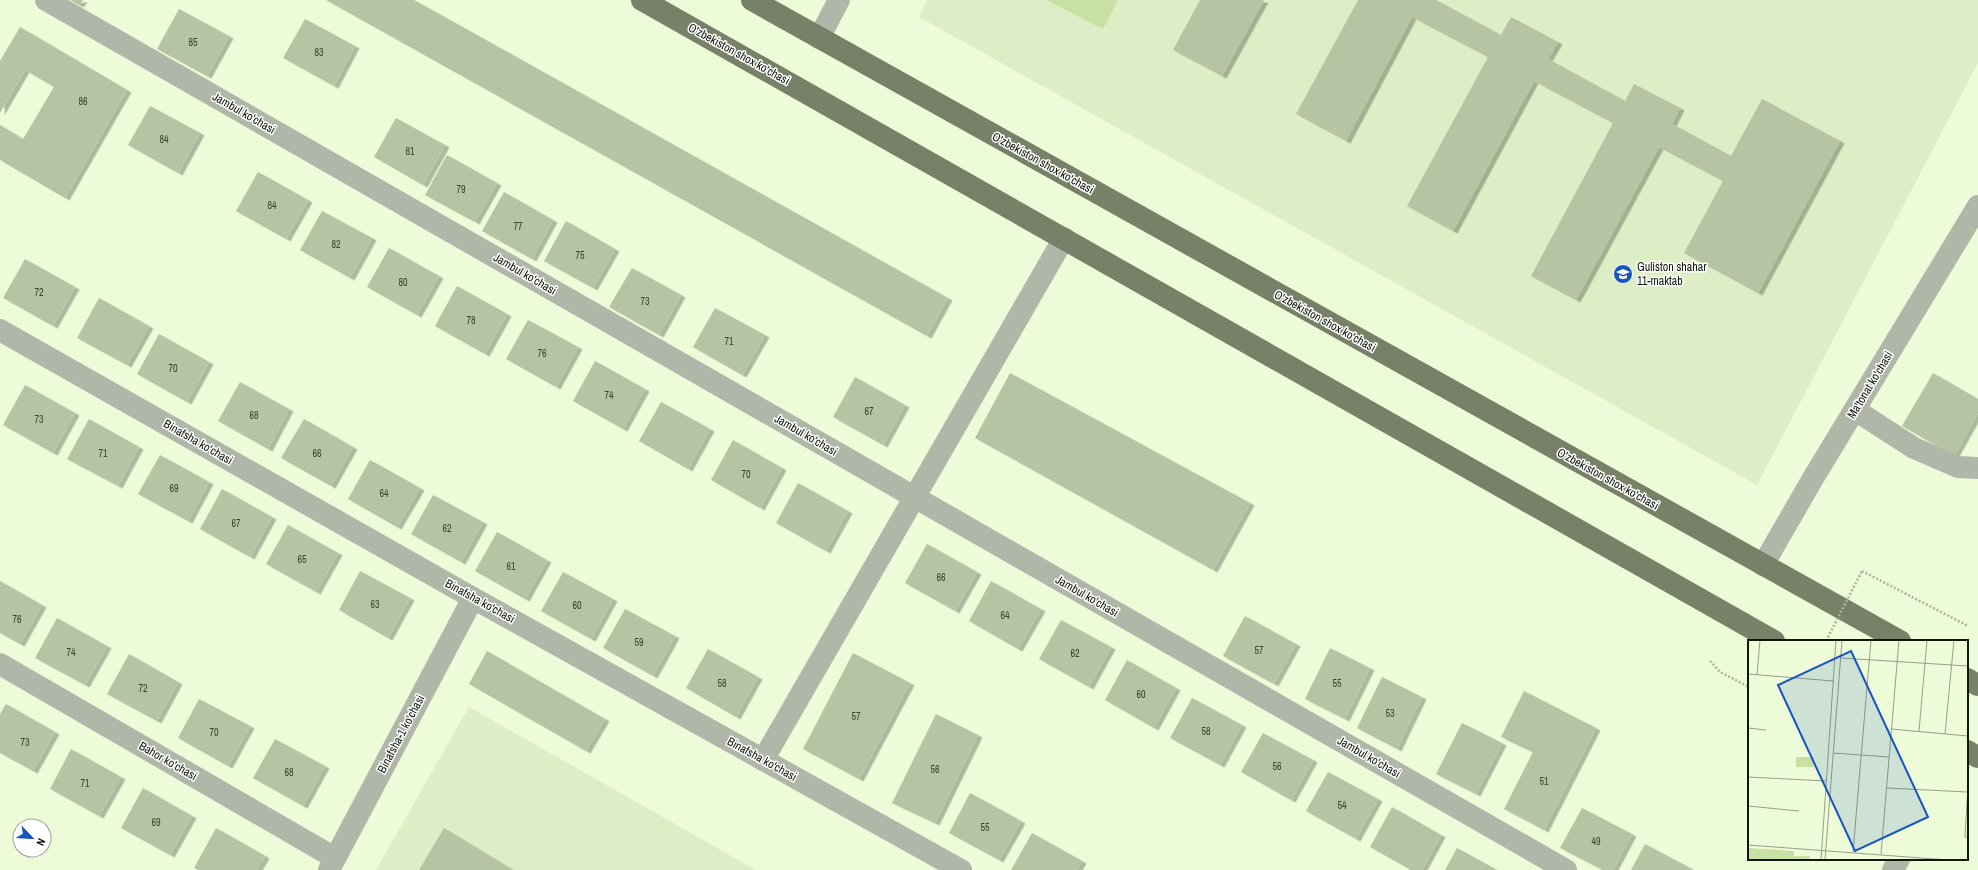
<svg xmlns="http://www.w3.org/2000/svg" width="1978" height="870" font-family="'Archivo Narrow',sans-serif">
<style>
.built{fill:#ddeec6}
.green{fill:#c8e1a2}
.building{fill:#b7c4a4;filter:url(#shadow)}
.lines{fill:none;stroke-linecap:round;stroke-linejoin:round}
.path{stroke:#a9b499;stroke-width:2.5;stroke-dasharray:2 2;stroke-linecap:butt}
.minor{stroke:#b0b6a8;stroke-width:22}
.major{stroke:#778168;stroke-width:22}
.path-bridge{stroke:#a9b499;stroke-width:2.5;stroke-dasharray:2 2;stroke-linecap:butt}
.labels{text-anchor:middle;stroke-width:3;stroke-linejoin:round;paint-order:stroke}
.number-label{font-size:10px;fill:#3a4130}
.street-label{font-size:12px;fill:#11150a;stroke:#fff}
.poi-label{font-size:12px;fill:#11150a;stroke:#fff;text-anchor:start}
.inset-road{fill:none;stroke:#959f86;stroke-width:1}
.view{fill:#1854c0;fill-opacity:0.15;stroke:#1854c0;stroke-width:2}
.inset-edge{fill:none;stroke:#11150a;stroke-width:2}
</style>
<defs>
<filter id="shadow"><feDropShadow dx="4.5" dy="2.5" stdDeviation="0" flood-color="#0004"/></filter>
</defs>
<rect width="100%" height="100%" fill="#edfbd9"/>
<path class="built" d="M927,0H1978V63L1757,485L919,17Z
M469,707L756,870H376Z"/>
<path class="green" d="M1046,0H1118L1103,29Z"/>
<path class="building" d="M70,0H83L79,5Z
M326,0H414L948,298L927,336Z
M1200,0H1264L1222,76L1173,50Z
M1358,0H1436L1501,35L1511,17L1558,42L1548,59L1625,101L1634,84L1680,108L1672,124L1731,156L1762,99L1840,141L1758,293L1684,253L1723,181L1659,147L1576,300L1531,276L1613,123L1534,81L1453,231L1407,206L1488,57L1412,17L1346,141L1296,114Z
M179,9L229,36L207,76L157,49Z
M305,19L355,46L334,86L283,58Z
M20,27L127,90L65,198L0,160V125L23,139L54,87L25,70L0,113V61Z
M150,106L200,133L178,173L128,145Z
M396,118L445,145L423,185L374,157Z
M447,155L497,183L475,222L425,195Z
M258,172L308,200L286,239L236,211Z
M504,192L553,220L532,259L482,231Z
M322,211L372,238L350,278L300,250Z
M566,221L615,249L593,288L544,261Z
M389,248L439,276L417,315L367,287Z
M25,259L75,287L53,326L3,298Z
M632,268L681,295L659,335L609,307Z
M457,286L507,314L485,354L435,326Z
M99,298L149,326L127,365L77,338Z
M715,308L765,335L742,375L693,347Z
M528,320L578,347L556,387L506,359Z
M159,334L209,362L187,402L137,374Z
M595,361L645,389L623,429L573,401Z
M1010,373L1250,503L1213,570L975,438Z
M1933,373L1978,399V413L1954,456L1902,426Z
M855,377L905,405L883,445L833,417Z
M240,382L289,409L268,449L218,421Z
M25,385L75,413L53,453L3,425Z
M661,402L710,429L688,469L639,441Z
M89,419L139,447L118,486L67,459Z
M304,419L353,447L331,486L281,458Z
M733,440L782,468L760,508L711,480Z
M160,455L209,482L188,521L138,494Z
M370,460L420,488L397,527L348,499Z
M798,483L848,511L826,551L776,523Z
M222,489L272,517L250,557L200,529Z
M433,495L483,522L461,562L411,534Z
M288,525L338,553L316,592L266,564Z
M497,532L547,560L525,599L475,571Z
M927,544L977,572L955,611L905,583Z
M360,571L410,598L388,638L339,610Z
M563,572L613,599L591,639L541,611Z
M0,581L42,605L20,644L0,633Z
M991,581L1041,609L1018,649L969,621Z
M625,609L675,636L653,676L603,648Z
M1245,616L1296,644L1274,684L1223,656Z
M57,618L107,646L85,685L35,658Z
M1061,620L1111,647L1089,687L1039,659Z
M1330,648L1370,668L1345,719L1305,699Z
M708,649L758,677L736,717L686,688Z
M487,651L605,719L586,751L469,684Z
M853,653L910,683L859,779L803,749Z
M129,654L178,682L157,721L107,694Z
M1127,660L1176,688L1154,728L1105,700Z
M1382,677L1422,697L1397,749L1357,728Z
M1524,691L1596,728L1544,830L1504,809L1533,752L1501,737Z
M1192,698L1242,725L1220,765L1170,738Z
M199,699L250,726L228,766L178,738Z
M6,704L55,732L33,771L0,753V714Z
M936,714L978,735L935,823L892,803Z
M1462,723L1502,743L1476,794L1436,774Z
M1263,733L1313,760L1291,800L1241,772Z
M275,739L325,766L303,806L253,778Z
M71,749L121,777L99,816L50,789Z
M1328,772L1378,799L1356,839L1306,811Z
M143,788L192,816L170,855L121,828Z
M970,793L1021,821L999,860L949,833Z
M1392,807L1441,835L1422,870H1411L1370,847Z
M1582,808L1632,834L1613,870H1603L1560,848Z
M216,828L265,856L257,870H198L194,868Z
M444,828L513,870H419Z
M1032,833L1082,861L1077,870H1011Z
M1645,844L1694,870H1631Z
M1457,848L1497,870H1445Z"/>
<g class="lines">
<path class="path" d="M1862,571L1968,626
M1710,661L1720,672L1749,687"/>
<path class="minor" d="M46,0L1566,870
M819,38L839,0
M0,330L473,598L961,870
M1855,410L1914,448L1958,467L1978,468
M1763,565L1812,480L1978,206
M0,664L335,858
M763,760L1064,238
M329,870L473,598
M1893,870L1899,859"/>
<path class="major" d="M642,0L1774,641
M752,0L1900,641
M1967,679L1978,685
M1967,751L1978,757"/>
<path class="path-bridge" d="M1826,641L1862,571"/>
</g>
<defs>
<g id="school-disc" transform="scale(1)"><circle r="9.5" fill="#1854c0" stroke="#fff"/><path d="M0-5L7-2L0 1L-7-2ZM-4 1L0 2.5L4 1V4Q0 6-4 4Z" fill="#fff"/></g>
</defs>
<g fill-rule="evenodd">
<use href="#school-disc" x="1623" y="274"/>
</g>
<g class="labels">
<g class="number-label">
<text x="193" y="46">85</text>
<text x="319" y="56">83</text>
<text x="83" y="105">86</text>
<text x="164" y="143">84</text>
<text x="410" y="155">81</text>
<text x="461" y="193">79</text>
<text x="272" y="209">84</text>
<text x="518" y="230">77</text>
<text x="336" y="248">82</text>
<text x="580" y="259">75</text>
<text x="403" y="286">80</text>
<text x="39" y="296">72</text>
<text x="645" y="305">73</text>
<text x="471" y="324">78</text>
<text x="729" y="345">71</text>
<text x="542" y="357">76</text>
<text x="173" y="372">70</text>
<text x="609" y="399">74</text>
<text x="869" y="415">67</text>
<text x="254" y="419">68</text>
<text x="39" y="423">73</text>
<text x="103" y="457">71</text>
<text x="317" y="457">66</text>
<text x="746" y="478">70</text>
<text x="174" y="492">69</text>
<text x="384" y="497">64</text>
<text x="236" y="527">67</text>
<text x="447" y="532">62</text>
<text x="302" y="563">65</text>
<text x="511" y="570">61</text>
<text x="941" y="581">66</text>
<text x="375" y="608">63</text>
<text x="577" y="609">60</text>
<text x="1005" y="619">64</text>
<text x="17" y="623">76</text>
<text x="639" y="646">59</text>
<text x="1259" y="654">57</text>
<text x="71" y="656">74</text>
<text x="1075" y="657">62</text>
<text x="722" y="687">58</text>
<text x="1337" y="687">55</text>
<text x="143" y="692">72</text>
<text x="1141" y="698">60</text>
<text x="1390" y="717">53</text>
<text x="856" y="720">57</text>
<text x="1206" y="735">58</text>
<text x="214" y="736">70</text>
<text x="25" y="746">73</text>
<text x="1277" y="770">56</text>
<text x="935" y="773">56</text>
<text x="289" y="776">68</text>
<text x="1544" y="785">51</text>
<text x="85" y="787">71</text>
<text x="1342" y="809">54</text>
<text x="156" y="826">69</text>
<text x="985" y="831">55</text>
<text x="1596" y="845">49</text>
</g>
<g class="street-label">
<text transform="translate(739 54) rotate(29)" y="4">O'zbekiston shox ko'chasi</text>
<text transform="translate(244 113) rotate(30)" y="4">Jambul ko'chasi</text>
<text transform="translate(1043 163) rotate(29)" y="4">O'zbekiston shox ko'chasi</text>
<text transform="translate(525 274) rotate(30)" y="4">Jambul ko'chasi</text>
<text transform="translate(1325 321) rotate(29)" y="4">O'zbekiston shox ko'chasi</text>
<text transform="translate(1870 385) rotate(-59)" y="4">Ma'tonat ko'chasi</text>
<text transform="translate(806 435) rotate(30)" y="4">Jambul ko'chasi</text>
<text transform="translate(198 442) rotate(30)" y="4">Binafsha ko'chasi</text>
<text transform="translate(1608 479) rotate(29)" y="4">O'zbekiston shox ko'chasi</text>
<text transform="translate(1087 596) rotate(30)" y="4">Jambul ko'chasi</text>
<text transform="translate(480 601) rotate(29)" y="4">Binafsha ko'chasi</text>
<text transform="translate(401 734) rotate(-62)" y="4">Binafsha-1 ko'chasi</text>
<text transform="translate(1369 757) rotate(30)" y="4">Jambul ko'chasi</text>
<text transform="translate(762 759) rotate(29)" y="4">Binafsha ko'chasi</text>
<text transform="translate(168 761) rotate(30)" y="4">Bahor ko'chasi</text>
</g>
<g class="poi-label">
<text x="1637" y="271">Guliston shahar<tspan x="1637" dy="14">11-maktab</tspan></text>
</g>
</g>
<g transform="translate(1748 640)">
<rect width="220" height="220" fill="#edfbd9"/>
<path d="M48,117H66V127H48ZM0,208L46,211V216H62L61,220H0Z" fill="#c8e1a2"/>
<path class="inset-road" d="M93,18L220,26M0,34L85,41M9,35L12,0M0,88L18,90M143,89L220,96M171,91L179,0M197,94L206,0M85,113L141,117M0,137L78,141M220,145L217,197H220M139,148L219,152M0,166L51,171M0,205L200,220M105,212L123,0M133,214L151,0M73,220L88,0M77,220L94,0"/>
<path class="view" d="M103,11L180,177L107,211L30,45Z"/>
<rect width="220" height="220" class="inset-edge"/>
</g>
<g transform="translate(32 838) rotate(115)"><circle r="19" fill="#ffffff" stroke="#a0a19d"/>
<path d="M0-3L7 15L0 10L-7 15Z" fill="#1854c0"/>
<text y="-6" font-size="11" font-weight="bold" text-anchor="middle" fill="#11150a">N</text>
</g>
</svg>
